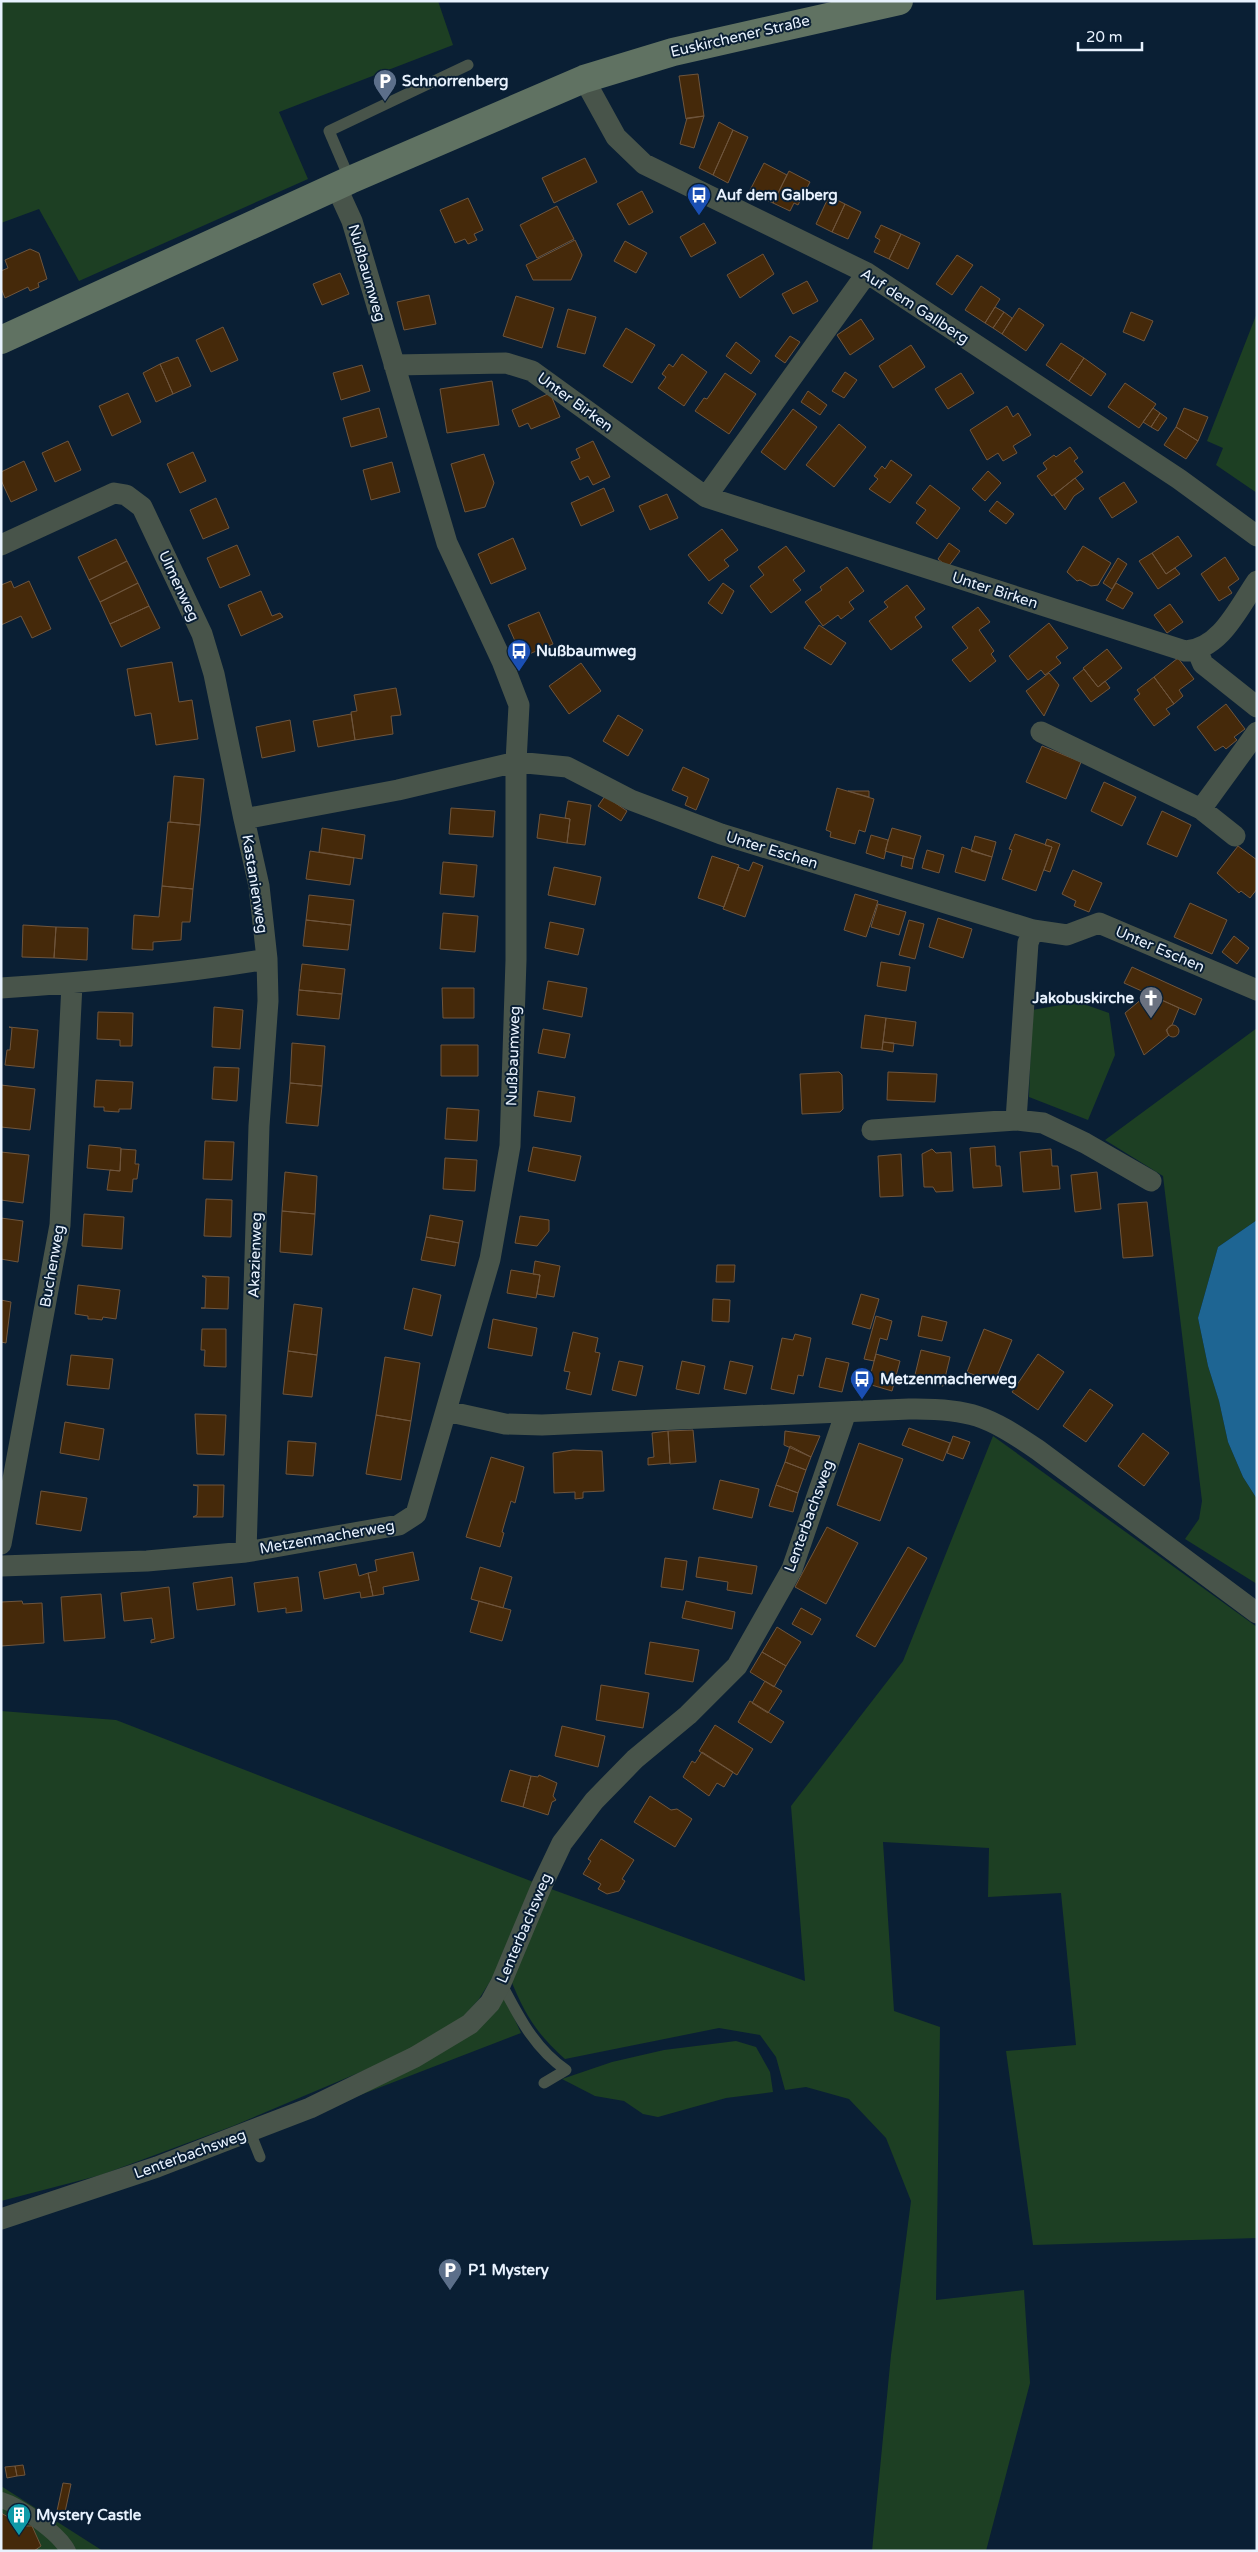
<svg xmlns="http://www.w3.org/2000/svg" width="1258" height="2552" font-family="'Varela Round',sans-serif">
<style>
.green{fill:#1d3f23}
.water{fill:#1e6593}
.building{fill:#45290a;stroke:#6e553d}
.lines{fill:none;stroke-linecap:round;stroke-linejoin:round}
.service{stroke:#48544a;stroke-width:11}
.pedestrian{stroke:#48544a;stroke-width:16}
.minor{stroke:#48544a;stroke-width:21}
.secondary{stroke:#607262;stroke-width:28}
.labels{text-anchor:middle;stroke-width:4;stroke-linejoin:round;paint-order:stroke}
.street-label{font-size:15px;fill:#e8f2fe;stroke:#0a1f34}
.poi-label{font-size:15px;font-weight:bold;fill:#e8f2fe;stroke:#0a1f34;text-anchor:start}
</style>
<rect width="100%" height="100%" fill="#0a1f34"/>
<path class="green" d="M1,1H438L453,45L279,112L308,179L79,281L39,209L1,223Z
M1257,313V493L1216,465L1223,448L1207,441Z
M1078,1002L1109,1013L1115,1055L1088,1120L1029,1097L1032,1010Z
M1257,1028V1220L1218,1247L1198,1318L1208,1366L1219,1401L1228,1442L1243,1477L1257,1499V1584L1185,1539L1199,1519L1202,1501L1163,1176L1105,1140Z
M993,1436L1257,1627V2238L1033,2245L1006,2051L1076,2045L1061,1893L988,1897L989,1848L883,1842L894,2011L940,2027L936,2300L1024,2290L1030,2383L986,2551H872L891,2355L911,2201L886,2138L849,2099L806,2087L785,2090L776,2057L760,2035L719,2028L565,2059C536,2033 525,2015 510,1978L551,1889L805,1981L791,1806L903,1661Z
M1,1711L116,1720L536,1883L498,1969L479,1999L457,2024L415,2049L233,2126L101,2175L1,2201Z
M504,1996L521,2033L355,2097Z
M736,2041L756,2047L770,2072L773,2092L726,2098L658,2117L643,2114L624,2101L595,2096L562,2079L612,2062L664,2050Z
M1,2486L103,2551H1Z"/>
<path class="water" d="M1257,1220V1499L1243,1477L1228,1442L1219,1401L1208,1366L1198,1318L1218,1247Z"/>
<path class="building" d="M698,74L704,116L686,119L679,76Z
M704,116L694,148L680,144L687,118Z
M719,122L733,130L713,175L699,168Z
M733,130L748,137L728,183L713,175Z
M585,158L597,182L554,203L542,178Z
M764,163L787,175L773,203L749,192Z
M789,171L810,182L798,205L794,203L790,211L773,203Z
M642,191L653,212L629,225L617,204Z
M829,196L845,204L832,232L816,224Z
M468,198L483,230L474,234L477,240L468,244L465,239L455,243L440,210Z
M845,204L861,212L848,239L832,232Z
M557,206L574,239L537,258L520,225Z
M704,223L716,243L691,257L680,237Z
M881,225L901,234L889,259L874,252L880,240L875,237Z
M901,234L920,243L908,269L889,259Z
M575,240L582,255L571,280H533L526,265Z
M625,241L647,253L636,273L614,261Z
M30,249L39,253L47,279L38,283L39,287L30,291L28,287L5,298L1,288V271L8,268L5,260Z
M763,254L774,274L740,298L727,275Z
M957,255L973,265L952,295L936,284Z
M340,273L349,294L322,305L313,284Z
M807,281L818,301L793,314L782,294Z
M981,286L1000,299L985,323L965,310Z
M429,295L436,324L404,330L397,302Z
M516,296L554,308L542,348L503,336Z
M995,307L1004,312L993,328L985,323Z
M1019,308L1044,325L1026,351L1002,334Z
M568,309L596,317L585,354L557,347Z
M1004,312L1012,318L1002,334L993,328Z
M1131,312L1153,321L1144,341L1123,332Z
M861,319L874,339L850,355L837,335Z
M223,327L238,360L211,372L196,340Z
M626,328L655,345L632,383L603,366Z
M790,336L800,342L785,363L775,356Z
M736,342L760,361L751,374L726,356Z
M1061,343L1084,358L1069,381L1046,365Z
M911,345L925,367L893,388L879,366Z
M682,354L707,372L684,406L658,388L666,377L662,374L669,364L673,367Z
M178,357L191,386L173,394L160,364Z
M1084,358L1106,374L1091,396L1069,381Z
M160,364L173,394L156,402L143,373Z
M362,365L370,391L341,400L333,373Z
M845,372L857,380L844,398L832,391Z
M725,373L756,394L729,434L695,411L704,398L707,399Z
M961,373L974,393L948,409L935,389Z
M492,381L499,425L447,433L440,389Z
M1125,383L1156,404L1139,428L1108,407Z
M808,391L827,405L820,415L801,402Z
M128,393L141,422L112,436L99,406Z
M550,393L560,417L531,429L528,423L519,427L512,410Z
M1007,406L1013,417L1018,413L1031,435L1013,446L1017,453L1003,461L998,453L987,460L970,430Z
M379,408L387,437L351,447L343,418Z
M1153,408L1160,413L1151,427L1143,422Z
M1184,408L1208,417L1198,441L1176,427Z
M793,409L817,427L785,470L761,452Z
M1160,413L1167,418L1158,431L1151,427Z
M839,424L866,447L834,487L806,465Z
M1176,427L1198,441L1186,459L1164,445Z
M68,441L81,470L55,482L42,453Z
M593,441L610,477L593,485L588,476L580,480L571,462L580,458L576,449Z
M1070,447L1078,458L1074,461L1083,472L1052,496L1037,476L1047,469L1043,463L1054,455L1056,457Z
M193,452L206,481L180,493L167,464Z
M484,454L494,483L485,507L465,512L451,464Z
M891,460L912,475L890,503L869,489L878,479L874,476L882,466L885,469Z
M24,461L37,490L11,502L1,480V472Z
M392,462L400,492L371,500L363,470Z
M988,471L1001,483L985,501L972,489Z
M1075,478L1084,489L1074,496L1065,510L1054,495Z
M1124,482L1137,502L1112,518L1099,498Z
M930,485L960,508L937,539L916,523L926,510L916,503Z
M604,488L614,511L581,526L571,503Z
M667,494L678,518L650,530L639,506Z
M216,498L229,528L203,539L190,510Z
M997,501L1014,514L1006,524L989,511Z
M722,529L738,550L724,560L729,566L709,581L688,555Z
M1178,536L1192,556L1166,574L1152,553Z
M513,538L526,569L491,584L478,554Z
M116,539L127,561L89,580L78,557Z
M949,543L960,551L948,567L938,559Z
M237,545L250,575L220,588L207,558Z
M786,546L805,571L793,580L801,590L771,613L750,586L764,575L758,567Z
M1083,546L1111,563L1098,585L1091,586L1080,580L1077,581L1067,572Z
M1152,553L1166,574L1175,568L1180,574L1158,589L1139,561Z
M1225,557L1239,579L1228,587L1232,593L1219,601L1201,574Z
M1118,558L1127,564L1112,589L1103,583Z
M127,561L138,583L100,602L89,580Z
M847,567L864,591L849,602L854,609L841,619L838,615L823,626L805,602L822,590L820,587Z
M11,581L14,588L29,581L51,629L32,638L21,616L1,625V585Z
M138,583L149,606L110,624L100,602Z
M723,583L734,591L722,614L708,603Z
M1116,583L1133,593L1123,609L1106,600Z
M907,585L925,609L915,617L922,627L891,650L869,621L888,607L884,602Z
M261,591L272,616L280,613L283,617L241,636L228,605Z
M1170,604L1183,622L1167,633L1154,615Z
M149,606L160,628L121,647L110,624Z
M978,607L990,622L979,630L994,651L991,654L996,661L970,682L952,660L968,648L952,627Z
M539,612L553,644L522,657L508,625Z
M1049,623L1068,648L1056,657L1061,663L1045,675L1041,670L1028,680L1009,656Z
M819,625L846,643L831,665L804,648Z
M1107,649L1122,668L1098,687L1083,668Z
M1178,658L1194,679L1179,690L1183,696L1174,704L1154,677Z
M172,662L179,702L192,700L198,739L156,745L151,713L135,716L127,669Z
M581,663L601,691L569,714L549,686Z
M1084,669L1098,687L1105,681L1110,688L1091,702L1073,678Z
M1049,673L1059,685L1044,716L1026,691Z
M1154,677L1174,704L1166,709L1170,714L1154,726L1134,699L1140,694L1137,690Z
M396,688L401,715L391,716L393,734L355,740L351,712L357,711L354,695Z
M1226,704L1245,729L1234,737L1237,740L1226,749L1223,746L1215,751L1197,727Z
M351,714L355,740L318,747L313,721Z
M618,715L643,730L628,756L603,741Z
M290,720L295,751L262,758L256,727Z
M1042,746L1081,762L1066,799L1026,782Z
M683,767L709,779L696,810L685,805L688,797L672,790Z
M174,776L204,779L200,825L170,822Z
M1104,782L1136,797L1122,826L1091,811Z
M837,788L874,799L865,832L859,830L855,844L830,837L831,832L826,830Z
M848,791H869V797Z
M605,796L627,811L621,821L598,806Z
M568,801L591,805L585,845L567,843L570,819L565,818Z
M451,808L495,811L493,837L449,834Z
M1162,811L1191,825L1177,857L1147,844Z
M540,814L570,819L567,843L537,838Z
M168,822L200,825L193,889L162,886Z
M322,828L365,835L362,859L319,852Z
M892,828L921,836L914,859L885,851Z
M1015,834L1052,847L1036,891L1002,879L1012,850L1009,849Z
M871,835L888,840L884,859L866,853Z
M975,836L996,842L992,857L971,851Z
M1047,839L1060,844L1050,872L1044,870L1052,847L1045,845Z
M1238,846L1257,860V889L1250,898L1241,891L1239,893L1217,873Z
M962,847L992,857L985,881L955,872Z
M927,850L944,855L939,873L922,868Z
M310,851L354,858L350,885L306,879Z
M712,856L739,865L724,907L698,898Z
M903,856L914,859L912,869L901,866Z
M443,862L477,865L474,897L440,894Z
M753,862L763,866L745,917L723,909L738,867L749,871Z
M554,867L601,877L595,905L548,895Z
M1073,870L1102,883L1089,912L1074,906L1076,901L1062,894Z
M162,886L193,889L190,922H182L181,940L153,942V950L132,949L134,915L159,917Z
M855,894L878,901L866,937L844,930Z
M309,895L354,900L351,925L306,920Z
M1190,903L1227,920L1212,954L1174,937Z
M878,904L906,912L899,935L871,927Z
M443,913L478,916L475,952L440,949Z
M938,918L972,929L963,958L929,947Z
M306,920L351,925L348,950L303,946Z
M909,920L924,924L915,959L899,955Z
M550,922L584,929L578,955L545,948Z
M23,925L56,927L54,958L22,957Z
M56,927L88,928L87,960L54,958Z
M1234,936L1249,948L1237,964L1222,952Z
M881,962L910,967L906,991L877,986Z
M302,964L345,969L342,994L299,990Z
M1132,967L1202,999L1195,1015L1124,983Z
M548,981L587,988L582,1017L543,1009Z
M442,988H474V1018H443Z
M299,990L342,994L339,1019L297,1015Z
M1146,993L1179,1008L1172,1025L1166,1030L1169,1035L1144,1055L1125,1013L1143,998Z
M214,1007L243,1010L240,1049L212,1047Z
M98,1012L133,1013L132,1046H120V1040L97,1039Z
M865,1015L886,1018L882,1050L861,1048Z
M886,1018L916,1022L913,1046L883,1042Z
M1167 1031a6 6 0 1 1 12 0a6 6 0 1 1-12 0Z
M9,1027L38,1030L34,1068L5,1065L7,1050H10L12,1028Z
M543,1029L570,1034L565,1058L538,1053Z
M883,1042L894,1043L893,1052L882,1050Z
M292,1043L325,1046L322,1086L290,1083Z
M441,1045H478V1076H441Z
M214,1067L239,1068L237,1101L212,1099Z
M839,1072L842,1075L843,1109L840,1112L802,1114L800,1074Z
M888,1072L937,1074L935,1102L887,1100Z
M96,1080L133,1082L131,1109H119V1112L104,1111V1107H94Z
M290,1083L322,1086L318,1126L286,1123Z
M1,1085L35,1089L30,1130L1,1127Z
M538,1091L575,1097L571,1122L534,1116Z
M447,1108L479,1110L477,1141L445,1139Z
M205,1141L234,1142L232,1180L203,1179Z
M89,1145L121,1148L120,1171L87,1168Z
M995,1146L996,1166H1000L1002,1186L973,1188L970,1148Z
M533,1147L581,1156L575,1181L528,1171Z
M121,1149L136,1150L135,1164H139L137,1179H133L132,1192L107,1190L110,1170L120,1171Z
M932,1149L936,1153L951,1152L953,1191L936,1192L933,1187H924L922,1154Z
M1051,1149L1052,1166H1058L1060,1189L1023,1192L1020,1152Z
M1,1152L29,1155L23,1203L1,1200Z
M901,1154L903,1196L880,1197L878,1156Z
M445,1158L477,1160L475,1191L443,1189Z
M285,1172L317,1176L315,1214L282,1211Z
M1097,1172L1101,1209L1075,1212L1071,1175Z
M206,1199L232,1200L231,1237L204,1236Z
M1147,1202L1153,1256L1123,1258L1118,1204Z
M282,1211L315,1214L312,1255L280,1252Z
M84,1214L124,1217L122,1249L82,1246Z
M430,1215L463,1221L459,1243L426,1237Z
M520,1216L549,1220V1231L537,1246L515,1243Z
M1,1218L23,1221L18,1262L1,1259Z
M426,1237L459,1243L455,1266L421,1260Z
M535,1261L560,1266L554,1297L537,1294L540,1275L533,1274Z
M717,1265H735L734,1282H716Z
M511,1270L540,1275L536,1298L507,1293Z
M202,1276L229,1277L228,1309L201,1308H205L206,1278Z
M78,1285L120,1290L116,1319L103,1317L102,1320L94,1319H88V1316L75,1314Z
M413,1288L441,1295L432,1336L404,1329Z
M861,1294L879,1299L870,1329L852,1324Z
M713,1299L730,1300L729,1322L712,1321Z
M1,1300L11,1302L6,1343L1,1342Z
M294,1304L322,1308L317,1355L288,1351Z
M876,1316L892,1321L887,1340L880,1338L874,1361L864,1359Z
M922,1316L947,1322L942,1341L918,1336Z
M493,1319L537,1328L532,1356L488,1348Z
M202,1329H226V1367L204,1366L205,1350H201Z
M984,1329L1012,1340L994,1383L967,1372Z
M573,1332L598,1338L595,1352L600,1353L591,1395L566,1389L570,1372L564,1371Z
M795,1334L811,1338L803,1376L798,1375L794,1394L771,1389L782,1338L793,1340Z
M921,1350L950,1357L943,1386L914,1379Z
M288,1351L317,1355L312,1397L283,1394Z
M876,1354L900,1361L892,1391L868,1384Z
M1038,1354L1064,1372L1038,1410L1012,1392Z
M71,1355L113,1359L109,1389L67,1385Z
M385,1357L420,1363L411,1421L376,1415Z
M826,1358L849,1363L842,1392L819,1387Z
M619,1361L643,1366L636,1396L612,1390Z
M682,1361L705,1366L699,1394L676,1389Z
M730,1361L753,1366L746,1394L724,1389Z
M1090,1389L1113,1405L1086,1442L1063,1426Z
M195,1414L226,1415L224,1455L197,1454Z
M376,1415L411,1421L401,1480L366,1474Z
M65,1422L104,1429L99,1460L60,1453Z
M909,1428L950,1443L943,1461L902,1445Z
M693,1430L696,1462L670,1464L668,1431Z
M668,1431L670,1463L648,1465V1458L654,1457L652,1433Z
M785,1431L820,1436L811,1457L784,1445Z
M1143,1433L1169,1453L1144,1486L1118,1466Z
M953,1436L970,1442L963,1459L947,1453Z
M288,1441L316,1443L313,1476L286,1474Z
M859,1443L903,1459L880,1521L837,1505Z
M790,1446L811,1457L806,1470L785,1462Z
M573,1450L602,1451L604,1491L583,1492V1498L575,1499V1492L554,1493L553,1453Z
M491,1457L524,1467L515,1503L511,1501L502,1532L504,1533L500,1547L466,1537Z
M785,1462L806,1470L798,1493L776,1485Z
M720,1480L759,1489L752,1518L713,1509Z
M193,1485H224L223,1517H193L197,1515L198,1486Z
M776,1485L798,1493L793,1512L769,1506Z
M41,1491L87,1498L81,1531L36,1524Z
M827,1527L858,1543L826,1604L795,1587Z
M908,1547L927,1558L875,1647L856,1636Z
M413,1552L419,1580L383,1587L384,1594L373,1596L368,1573L377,1571L375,1560Z
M699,1557L757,1566L752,1594L727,1590L728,1582L696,1577Z
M665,1558L687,1561L683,1590L661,1587Z
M356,1564L359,1576L368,1573L373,1596L361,1598L360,1592L324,1599L319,1572Z
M480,1567L512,1577L503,1608L471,1599Z
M232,1577L235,1605L197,1610L193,1583Z
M298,1577L302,1611L286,1613V1608L258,1612L254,1583Z
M169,1587L174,1638L151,1643V1640L155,1639L152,1618L124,1621L121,1593Z
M101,1594L105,1638L64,1641L61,1597Z
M22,1601L23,1604L42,1603L44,1643L1,1646V1602Z
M479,1601L511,1610L502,1641L470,1632Z
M686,1601L735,1612L732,1629L682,1618Z
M801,1608L821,1619L812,1635L792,1624Z
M777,1627L801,1642L786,1666L762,1652Z
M650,1642L699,1650L693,1682L645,1674Z
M762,1652L786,1666L774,1687L750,1672Z
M765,1681L782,1691L768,1713L752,1703Z
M601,1685L649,1693L643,1728L596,1720Z
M750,1701L784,1722L771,1743L738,1722Z
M715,1725L753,1749L737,1775L699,1751Z
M562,1726L605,1736L598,1767L555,1756Z
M702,1752L733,1772L724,1787L717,1783L709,1796L683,1777L692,1761L695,1763Z
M510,1770L531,1776L523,1807L501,1801Z
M539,1775L557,1783L553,1796L556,1800L552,1802L548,1815L523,1807L531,1776L538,1777Z
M650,1796L671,1810L677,1809L692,1819L675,1847L634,1822Z
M601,1839L634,1860L622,1879L625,1881L619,1891L607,1894L598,1889L601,1884L583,1874L591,1861L588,1859Z
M23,2465L25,2475L17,2476L15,2466Z
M15,2466L17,2476L7,2478L5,2467Z
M63,2483L71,2484L65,2512L57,2511Z
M1,2513L24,2526H32L41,2546L34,2551H1Z"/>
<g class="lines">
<path class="service" d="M350,180L329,131L468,65
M501,1983C519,2017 534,2048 566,2070L544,2083
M250,2132L260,2157"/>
<path class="pedestrian" d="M1,2500C20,2506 59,2533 68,2551"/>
<path class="minor" d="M584,79L616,137L644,164L867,273L1179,479L1257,536
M394,365L506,363L532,371L706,497L1185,651C1220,650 1239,607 1257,581
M706,497L867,273
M1,545L114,493L126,495L142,507L202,634L214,674L244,819
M1197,650L1203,664L1257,707
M1041,732L1201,809L1257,732
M1201,809L1235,836
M1033,930L1028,943L1016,1120L1043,1123L1085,1143L1151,1181
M1,988C90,982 179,974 267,959L259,886L244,819L398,790L516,762L567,767L631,800L721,834L1033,930L1067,935L1099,923L1257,990
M872,1130L1016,1120
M446,1411L505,1424L542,1425L909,1409C970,1408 988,1416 1038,1450L1257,1613
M1,1544L60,1225L72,984
M246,1552L259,1126L268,1001L267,959
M1,1566L147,1561L246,1552L399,1525L416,1514L490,1259L510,1146L516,960V762L519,705L502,661L447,543L352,221L336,186
M1,2219L157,2167L310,2108L415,2057L470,2024L490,2003L501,1983L542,1885L562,1843L594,1801L635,1759L688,1715L737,1666L792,1569L846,1412"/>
<path class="secondary" d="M1,340L350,180L584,79L673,52L899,1"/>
</g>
<defs>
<g id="parking-pin" transform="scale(1.25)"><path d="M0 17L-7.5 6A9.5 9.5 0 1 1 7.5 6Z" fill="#5c6f8a" stroke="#0a1f34"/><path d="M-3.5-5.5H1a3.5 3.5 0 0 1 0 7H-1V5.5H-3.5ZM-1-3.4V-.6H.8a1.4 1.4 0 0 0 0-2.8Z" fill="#fff"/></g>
<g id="bus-pin" transform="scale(1.25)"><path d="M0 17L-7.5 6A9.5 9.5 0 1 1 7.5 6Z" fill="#1a4fb4" stroke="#0a1f34"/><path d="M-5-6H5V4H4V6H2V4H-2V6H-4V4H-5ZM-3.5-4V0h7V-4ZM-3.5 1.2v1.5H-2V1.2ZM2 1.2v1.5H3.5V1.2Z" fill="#fff"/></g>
<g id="church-pin" transform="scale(1.25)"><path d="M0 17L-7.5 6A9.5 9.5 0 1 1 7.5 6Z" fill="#6b7280" stroke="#0a1f34"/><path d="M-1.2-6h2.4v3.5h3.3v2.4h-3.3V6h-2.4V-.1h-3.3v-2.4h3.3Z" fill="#fff"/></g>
<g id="building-pin" transform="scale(1.25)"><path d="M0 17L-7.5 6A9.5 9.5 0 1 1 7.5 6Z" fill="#0f9aa8" stroke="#0a1f34"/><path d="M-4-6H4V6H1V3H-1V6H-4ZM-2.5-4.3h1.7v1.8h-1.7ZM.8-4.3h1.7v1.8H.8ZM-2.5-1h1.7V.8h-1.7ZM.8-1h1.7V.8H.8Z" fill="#fff"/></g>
</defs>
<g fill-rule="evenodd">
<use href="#parking-pin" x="385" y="81"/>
<use href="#bus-pin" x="699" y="195"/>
<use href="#bus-pin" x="519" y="651"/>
<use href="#church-pin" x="1151" y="998"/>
<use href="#bus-pin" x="862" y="1379"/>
<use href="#parking-pin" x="450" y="2270"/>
<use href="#building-pin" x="19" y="2515"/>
</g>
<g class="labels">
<g class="street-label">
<text transform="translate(740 36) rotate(-13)" y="5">Euskirchener Straße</text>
<text transform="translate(367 273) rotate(74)" y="5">Nußbaumweg</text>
<text transform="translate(915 306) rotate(33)" y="5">Auf dem Gallberg</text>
<text transform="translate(575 402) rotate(36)" y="5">Unter Birken</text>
<text transform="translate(179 586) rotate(65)" y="5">Ulmenweg</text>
<text transform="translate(995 590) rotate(18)" y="5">Unter Birken</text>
<text transform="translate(772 850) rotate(17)" y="5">Unter Eschen</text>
<text transform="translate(255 884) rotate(81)" y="5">Kastanienweg</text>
<text transform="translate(1160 949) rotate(23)" y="5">Unter Eschen</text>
<text transform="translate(513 1056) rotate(-88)" y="5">Nußbaumweg</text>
<text transform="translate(255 1255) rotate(-88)" y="5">Akazienweg</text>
<text transform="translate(52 1266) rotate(-80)" y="5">Buchenweg</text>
<text transform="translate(809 1516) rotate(-70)" y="5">Lenterbachsweg</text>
<text transform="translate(327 1537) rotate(-10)" y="5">Metzenmacherweg</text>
<text transform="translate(524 1928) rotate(-67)" y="5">Lenterbachsweg</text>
<text transform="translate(190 2154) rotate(-20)" y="5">Lenterbachsweg</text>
</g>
<g class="poi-label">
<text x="402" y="86">Schnorrenberg</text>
<text x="716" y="200">Auf dem Galberg</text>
<text x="536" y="656">Nußbaumweg</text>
<text x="1134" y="1003" text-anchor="end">Jakobuskirche</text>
<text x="880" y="1384">Metzenmacherweg</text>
<text x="468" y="2275">P1 Mystery</text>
<text x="36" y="2520">Mystery Castle</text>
</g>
</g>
<rect width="1258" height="2552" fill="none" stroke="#e8f2fe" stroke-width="5"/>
<path d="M1078 42v8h64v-8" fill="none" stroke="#e8f2fe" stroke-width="2.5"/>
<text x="1086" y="42" font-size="15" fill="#e8f2fe" stroke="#0a1f34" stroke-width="4" paint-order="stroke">20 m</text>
</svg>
